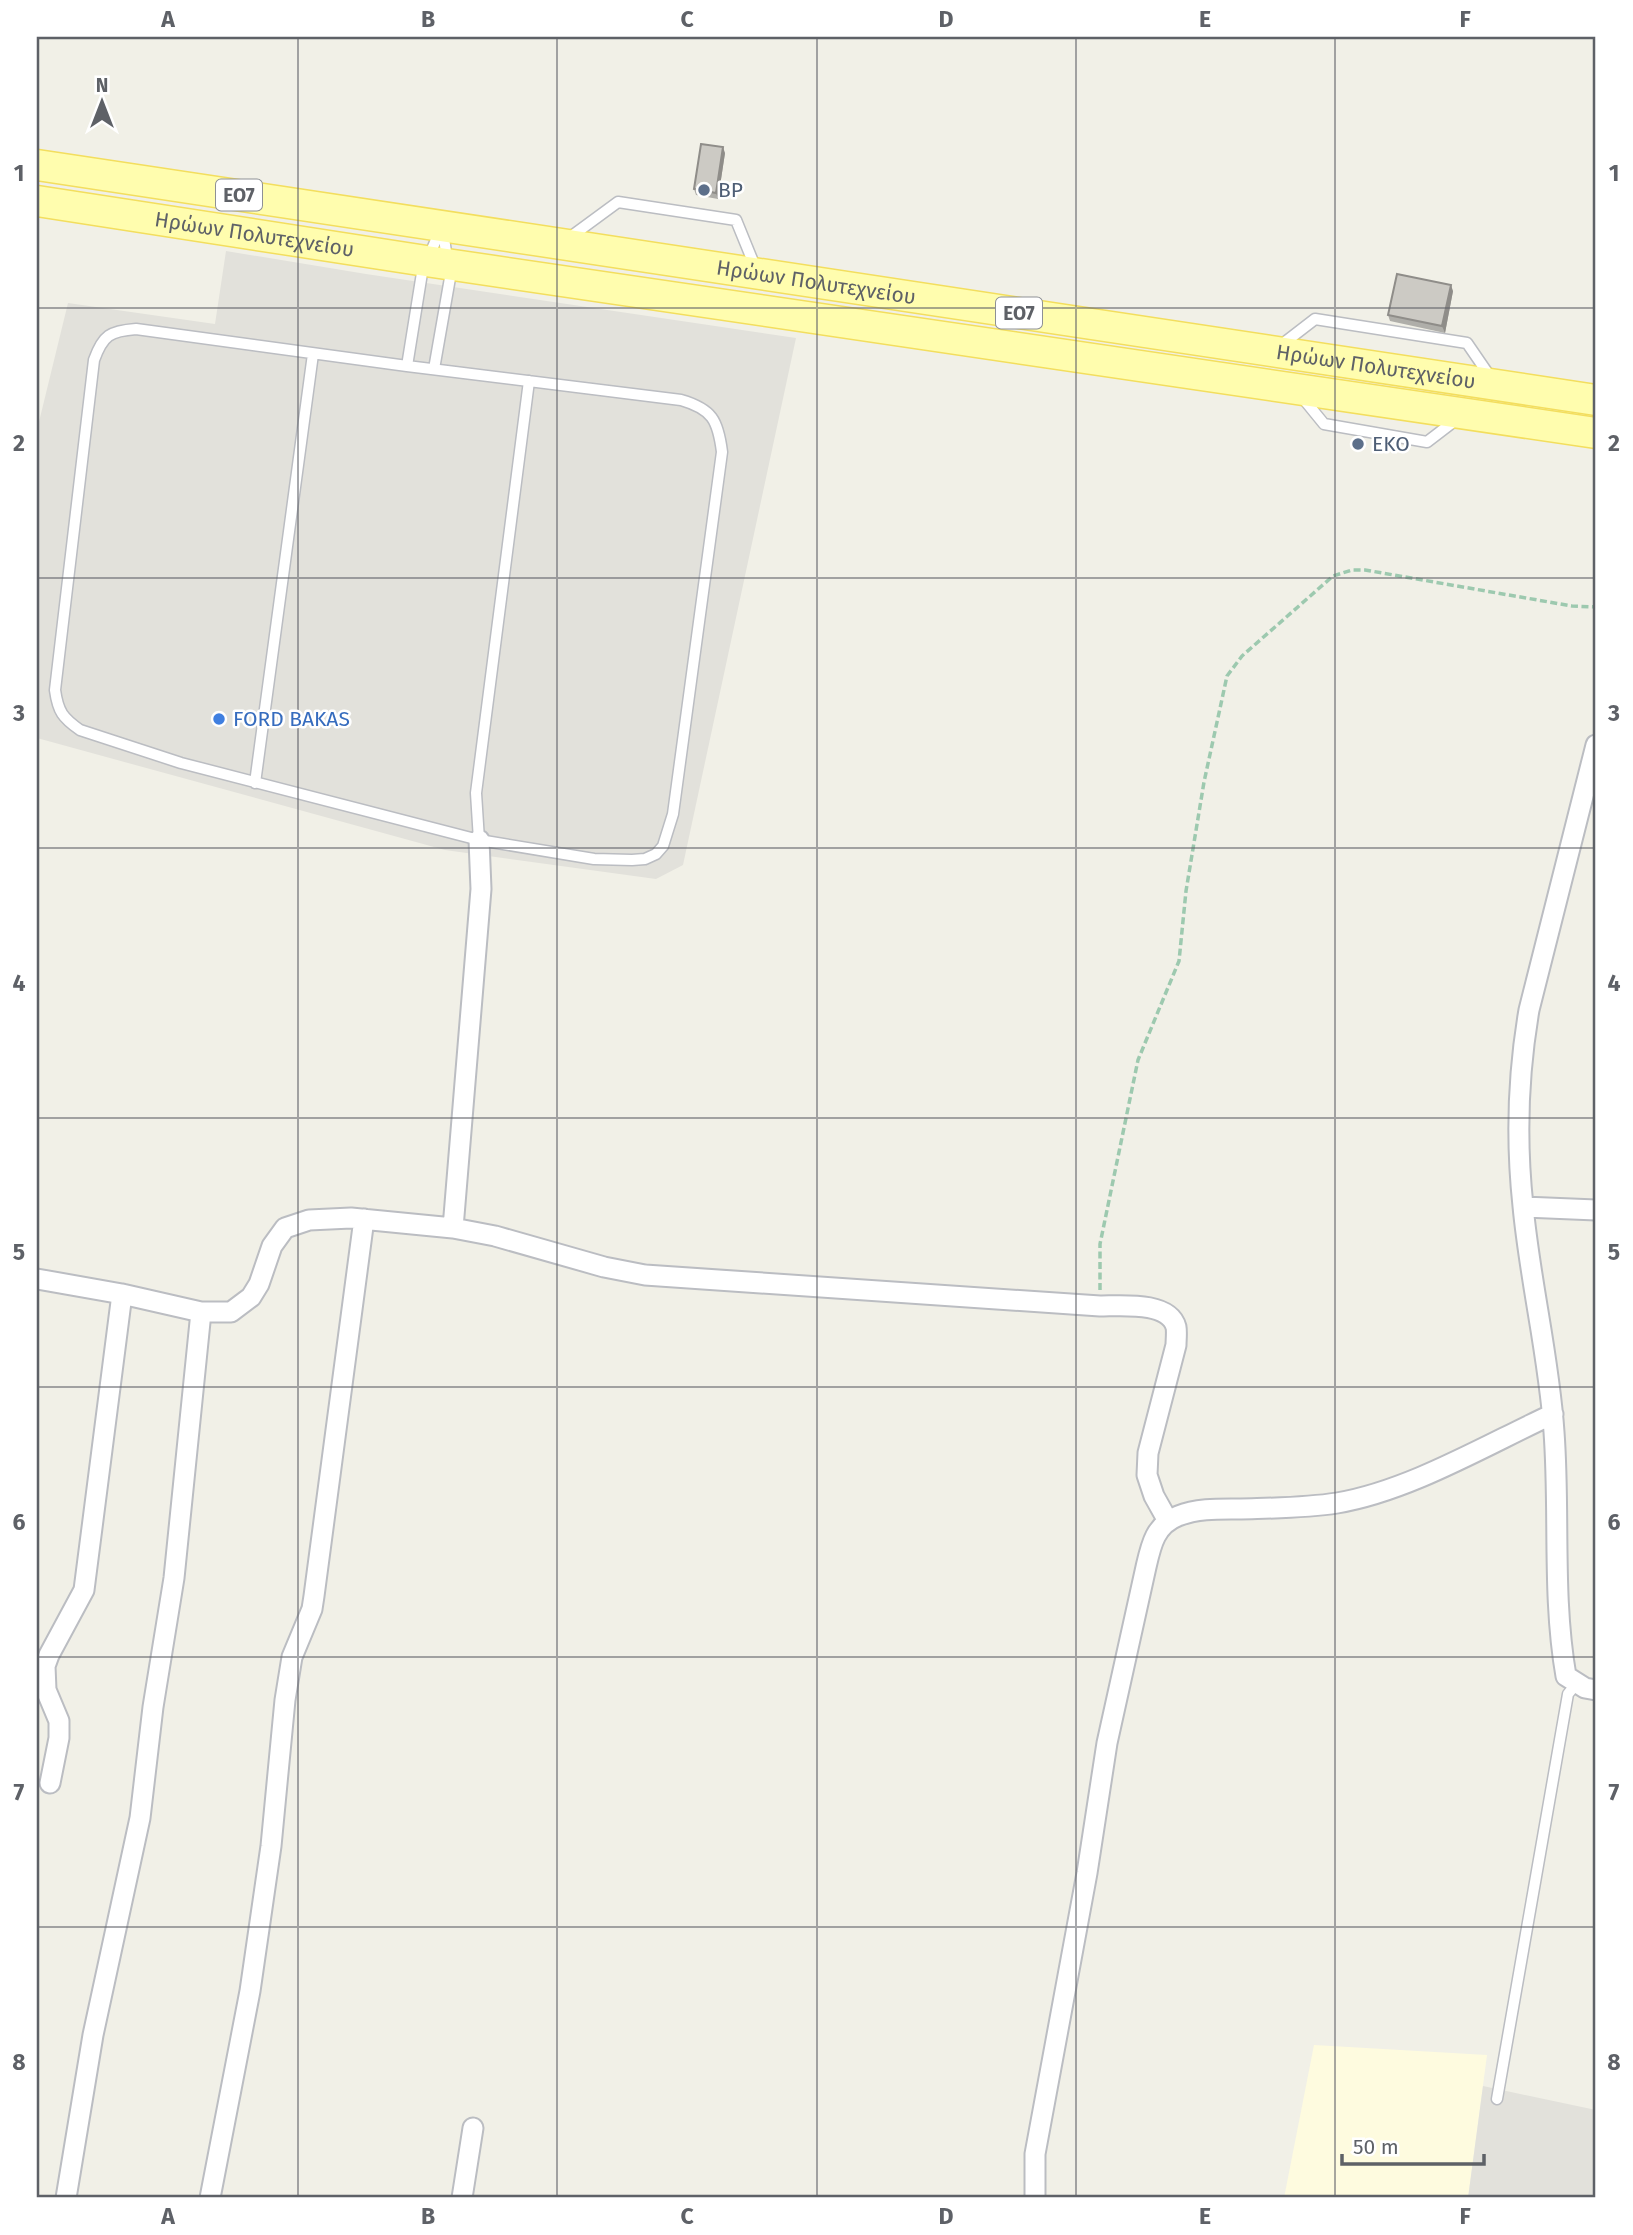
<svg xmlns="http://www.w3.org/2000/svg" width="1633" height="2235" font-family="'Fira Sans',sans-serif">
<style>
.commercial{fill:#fefbdf}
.industrial{fill:#e2e1db}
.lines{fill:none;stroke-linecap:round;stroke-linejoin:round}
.service-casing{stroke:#bbbdc2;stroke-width:13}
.minor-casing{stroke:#bbbdc2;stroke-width:23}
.primary-casing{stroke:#f3de5e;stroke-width:33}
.path{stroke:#9dc9af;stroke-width:3.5;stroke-dasharray:7 3.5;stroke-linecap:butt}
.service{stroke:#fff;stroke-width:10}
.minor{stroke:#fff;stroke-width:19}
.primary{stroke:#fffdae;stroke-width:30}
.wall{fill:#afaea9}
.shaded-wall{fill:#8f8d89}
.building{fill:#cccac4;stroke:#8f8d89;stroke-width:2}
.grid{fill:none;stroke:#5e6167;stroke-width:2;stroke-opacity:0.55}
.service-dot{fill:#5c6f8a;stroke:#fff;stroke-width:2.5}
.shop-dot{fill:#3f7fe0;stroke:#fff;stroke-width:2.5}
.labels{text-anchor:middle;stroke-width:5;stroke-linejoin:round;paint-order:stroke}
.shield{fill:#fff;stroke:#8e9095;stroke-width:2}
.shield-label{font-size:19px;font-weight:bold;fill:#5e6167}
.service-label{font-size:21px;fill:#4e5e75;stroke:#fff;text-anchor:start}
.street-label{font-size:21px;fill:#5e6167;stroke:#fff}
.shop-label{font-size:21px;fill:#366cbe;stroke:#fff;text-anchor:start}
.neatline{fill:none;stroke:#5e6167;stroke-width:2.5}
.grid-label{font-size:23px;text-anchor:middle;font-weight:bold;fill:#5e6167}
</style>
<rect width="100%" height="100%" fill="#f1f0e7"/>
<path class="commercial" d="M1314,2045L1487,2055L1468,2198H1284Z"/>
<path class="industrial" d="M226,251L366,274L796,338L683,865L656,879L445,850L37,738V430L68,303L215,324Z
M1483,2086L1596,2110V2198H1468Z"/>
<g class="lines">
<g class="service-casing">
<path id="service" d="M569,238L618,202L736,220L756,269
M136,329L407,366L681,400C712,409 718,420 722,452L673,814L663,846L656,854L645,859L632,860L594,859L479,840L181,763L80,730C63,718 58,712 55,690L94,360C103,335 110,331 136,329Z
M1280,346L1315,319L1467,343L1491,378
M407,366L422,273L441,228
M434,369L450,278L443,232
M1302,397L1324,424L1427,442L1457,419
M255,783L313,354
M479,840L476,793L529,381
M1497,2099L1568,1694L1577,1683"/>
</g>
<g class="minor-casing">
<path id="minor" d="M1596,745L1529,1010C1518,1074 1516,1141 1523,1206C1530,1282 1549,1356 1554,1432C1560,1513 1552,1596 1566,1676L1585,1688L1596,1690
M1523,1207L1596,1210
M453,1228L481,889L479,840
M37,1279L122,1294L201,1312H231L251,1297L259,1284L272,1246L285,1228L309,1220L351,1218L453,1228L495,1236L604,1267L645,1275L1100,1306C1121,1306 1169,1301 1176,1327C1177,1332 1176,1340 1176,1345L1148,1453L1147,1475L1154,1496L1168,1521
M50,1783L59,1738V1721L46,1690L45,1666L49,1655L84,1590L122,1294
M66,2198L93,2035L140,1818L153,1707L174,1578L201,1312
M210,2198L250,1991L271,1846L285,1700L292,1657L312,1609L314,1596L364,1219
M462,2198L473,2128
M1035,2198V2154L1087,1873L1107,1743L1146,1567C1151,1545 1155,1525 1178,1516C1198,1508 1220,1509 1241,1509C1273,1508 1305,1508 1337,1503C1409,1491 1486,1445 1553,1414"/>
</g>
<g class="primary-casing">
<g id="primary">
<path id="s1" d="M37,165L1596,400"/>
<path id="s2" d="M37,201L426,261L1596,433"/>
</g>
</g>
<path class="path" d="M1100,1290V1244L1138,1060L1179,961L1186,891L1204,782L1227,676L1242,656L1333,576L1352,570H1365L1572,606L1596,607"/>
<use href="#service" class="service"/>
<use href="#minor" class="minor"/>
<use href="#primary" class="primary"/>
</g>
<path class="wall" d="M725,153L718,199L696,195L694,189Z
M1453,291L1445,333L1390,321L1388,315Z"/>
<path class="shaded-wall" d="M723,147L725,153L718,199L716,193Z
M1451,285L1453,291L1445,333L1442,326Z"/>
<path class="building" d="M701,144L723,147L716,193L694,189Z
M1397,274L1451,285L1442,326L1388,315Z"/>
<path class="grid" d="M298,37V2198M557,37V2198M817,37V2198M1076,37V2198M1335,37V2198M37,308H1596M37,578H1596M37,848H1596M37,1118H1596M37,1387H1596M37,1657H1596M37,1927H1596"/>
<g class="service-dot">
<circle cx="704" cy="190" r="7"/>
<circle cx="1358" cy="444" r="7"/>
</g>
<circle class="shop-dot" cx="219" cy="719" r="7"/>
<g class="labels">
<g class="shield">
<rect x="216" y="179.5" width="46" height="31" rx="5"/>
<rect x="996" y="297.5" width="46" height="31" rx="5"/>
</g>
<g class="shield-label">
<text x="239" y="202">ΕΟ7</text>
<text x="1019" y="320">ΕΟ7</text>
</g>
<g class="service-label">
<text x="718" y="197">BP</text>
<text x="1372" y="451">EKO</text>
</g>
<g class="street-label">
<text dy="7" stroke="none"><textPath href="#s2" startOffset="220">Ηρώων Πολυτεχνείου</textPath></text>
<text dy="7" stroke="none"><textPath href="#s1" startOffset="788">Ηρώων Πολυτεχνείου</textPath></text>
<text dy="7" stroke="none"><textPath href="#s1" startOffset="1354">Ηρώων Πολυτεχνείου</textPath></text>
</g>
<g class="shop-label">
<text x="233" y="726">FORD BAKAS</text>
</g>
</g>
<rect width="1633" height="2235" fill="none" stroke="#ffffff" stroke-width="77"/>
<g transform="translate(102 102)" stroke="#ffffff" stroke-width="5" paint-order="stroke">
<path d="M0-5L12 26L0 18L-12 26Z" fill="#5e6167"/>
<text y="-10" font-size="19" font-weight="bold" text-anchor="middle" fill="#5e6167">N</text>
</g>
<path d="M1342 2154v10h142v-10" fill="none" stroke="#5e6167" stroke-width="3.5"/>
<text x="1353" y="2154" font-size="21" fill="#5e6167" stroke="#ffffff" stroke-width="5" paint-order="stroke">50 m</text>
<rect x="38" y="38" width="1556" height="2158" class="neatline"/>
<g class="grid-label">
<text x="168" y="27">A</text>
<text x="428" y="27">B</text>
<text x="687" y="27">C</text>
<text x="946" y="27">D</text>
<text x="1205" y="27">E</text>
<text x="1465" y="27">F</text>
<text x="19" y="181">1</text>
<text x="1614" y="181">1</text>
<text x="19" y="451">2</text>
<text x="1614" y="451">2</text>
<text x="19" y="721">3</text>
<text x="1614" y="721">3</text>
<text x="19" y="991">4</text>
<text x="1614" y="991">4</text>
<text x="19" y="1260">5</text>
<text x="1614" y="1260">5</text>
<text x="19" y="1530">6</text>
<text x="1614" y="1530">6</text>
<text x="19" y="1800">7</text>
<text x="1614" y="1800">7</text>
<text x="19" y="2070">8</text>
<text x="1614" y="2070">8</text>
<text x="168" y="2224">A</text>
<text x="428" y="2224">B</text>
<text x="687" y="2224">C</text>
<text x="946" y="2224">D</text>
<text x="1205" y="2224">E</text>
<text x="1465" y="2224">F</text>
</g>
</svg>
